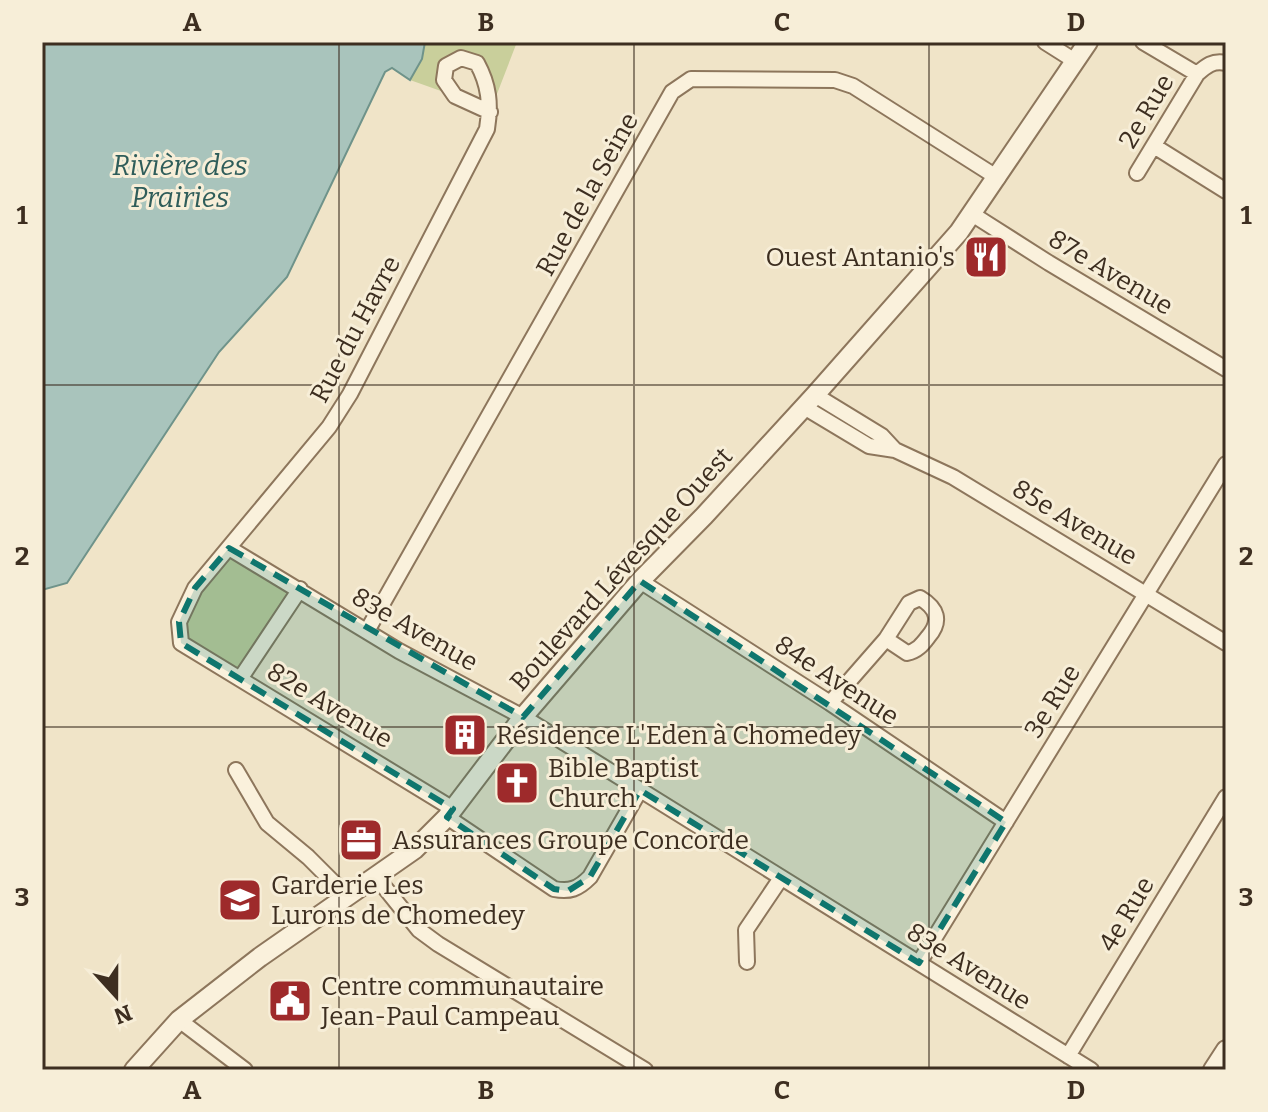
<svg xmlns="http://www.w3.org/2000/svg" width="1268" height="1112" font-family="Bitter,serif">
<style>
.green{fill:#c9cf9b}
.water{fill:#a9c4bc;stroke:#6f938a;stroke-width:2}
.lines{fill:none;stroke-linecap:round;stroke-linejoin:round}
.minor-casing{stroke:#8d765c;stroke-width:18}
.tertiary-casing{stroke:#8d765c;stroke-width:22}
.minor{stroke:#faf1dc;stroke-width:14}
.tertiary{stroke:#faf1dc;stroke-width:18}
.marked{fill:#0f766e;fill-opacity:0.2;stroke:#0f766e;stroke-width:6;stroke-dasharray:16 10;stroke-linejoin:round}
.grid{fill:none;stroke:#3d2e20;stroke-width:2;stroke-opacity:0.55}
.labels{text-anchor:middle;stroke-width:6;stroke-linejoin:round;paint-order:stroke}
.street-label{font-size:26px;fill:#3d2e20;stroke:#f7eed8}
.poi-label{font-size:26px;fill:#3d2e20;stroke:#f7eed8;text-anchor:start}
.water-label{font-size:28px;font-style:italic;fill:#2f5d5a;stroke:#f7eed8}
.neatline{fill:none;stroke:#3d2e20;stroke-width:3}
.grid-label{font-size:26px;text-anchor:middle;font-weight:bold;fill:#3d2e20}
</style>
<rect width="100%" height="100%" fill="#f0e4c8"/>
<path class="green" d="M425,42H517L490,112L476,63L446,66L455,96L410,80L422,59Z
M229,548L300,589L240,679L181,643L195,588Z"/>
<path class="water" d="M42,42H425L422,59L410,80L392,68L385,72L287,277L219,352L67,583L42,590Z"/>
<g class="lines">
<g class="minor-casing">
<path id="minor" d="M1045,42L1075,61
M1143,42L1197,74
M1154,146L1226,191
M1137,173L1197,74C1206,66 1213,60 1226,63
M972,214L1049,263L1226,369
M815,395L882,436L895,450
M804,407L869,446L895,450L953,477L1226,643
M229,548L399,651L523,717L1091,1070
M640,581L830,703L1006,822
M920,598C937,608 942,621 928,637C922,645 917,651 907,653L886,639L909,603Z
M367,631L672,92L691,79L835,80L853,86L998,178
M240,679L300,589
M830,703L886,639
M236,770L267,823L308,857L348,897
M453,809L181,643L179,622L195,588L329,427L350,394L487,129C491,104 489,85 477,63L461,58L446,66L444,80L455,96L490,112
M447,817L554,889C570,892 578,889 590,877L640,790
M377,878L419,930L438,944L645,1070
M747,962L746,930L781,878
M919,963L1226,464
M179,1020L245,1070
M1068,1056L1226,797"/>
</g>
<g class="tertiary-casing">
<path id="tertiary" d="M134,1070L179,1020L260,957L415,849L447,817L523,717L640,581L704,516L815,395L959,232L1088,42
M1213,1070L1226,1050"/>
</g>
<use href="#minor" class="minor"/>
<use href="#tertiary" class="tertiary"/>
</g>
<path class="marked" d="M229,548L523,717L640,581L1006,822L919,963L640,790L590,877L568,891L554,889L447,817L453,809L181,643L179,622L195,588Z"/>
<path class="grid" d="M339,42V1070M634,42V1070M929,42V1070M42,385H1226M42,727H1226"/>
<defs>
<g id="restaurant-square" transform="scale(2.3)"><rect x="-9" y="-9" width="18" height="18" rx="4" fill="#9e2a2b" stroke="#f7eed8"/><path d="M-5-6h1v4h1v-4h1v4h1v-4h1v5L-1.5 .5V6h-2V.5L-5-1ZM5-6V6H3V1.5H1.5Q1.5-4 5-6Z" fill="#fff"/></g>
<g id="building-square" transform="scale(2.3)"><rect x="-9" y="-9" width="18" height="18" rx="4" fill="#9e2a2b" stroke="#f7eed8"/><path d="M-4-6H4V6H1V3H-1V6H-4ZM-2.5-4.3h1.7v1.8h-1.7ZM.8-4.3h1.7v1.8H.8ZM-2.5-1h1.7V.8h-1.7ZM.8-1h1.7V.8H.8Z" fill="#fff"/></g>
<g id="church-square" transform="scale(2.3)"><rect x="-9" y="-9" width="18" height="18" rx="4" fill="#9e2a2b" stroke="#f7eed8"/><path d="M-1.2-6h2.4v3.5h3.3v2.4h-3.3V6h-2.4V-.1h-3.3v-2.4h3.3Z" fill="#fff"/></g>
<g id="office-square" transform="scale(2.3)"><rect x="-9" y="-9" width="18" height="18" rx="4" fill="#9e2a2b" stroke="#f7eed8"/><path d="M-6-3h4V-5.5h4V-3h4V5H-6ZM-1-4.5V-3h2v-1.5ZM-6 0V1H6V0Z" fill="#fff"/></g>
<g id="school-square" transform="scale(2.3)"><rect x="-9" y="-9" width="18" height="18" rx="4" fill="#9e2a2b" stroke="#f7eed8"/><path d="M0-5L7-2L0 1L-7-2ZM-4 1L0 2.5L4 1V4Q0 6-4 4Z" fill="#fff"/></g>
<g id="civic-square" transform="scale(2.3)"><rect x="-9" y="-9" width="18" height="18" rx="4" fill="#9e2a2b" stroke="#f7eed8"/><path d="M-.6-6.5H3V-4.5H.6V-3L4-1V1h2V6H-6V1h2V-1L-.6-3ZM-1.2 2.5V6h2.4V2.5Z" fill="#fff"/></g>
</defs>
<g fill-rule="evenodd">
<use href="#restaurant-square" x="986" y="257"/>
<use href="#building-square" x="465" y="735"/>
<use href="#church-square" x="517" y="783"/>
<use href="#office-square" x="361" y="840"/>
<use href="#school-square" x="240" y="900"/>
<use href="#civic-square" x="290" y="1001"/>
</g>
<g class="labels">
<g class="street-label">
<text transform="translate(1146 111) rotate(-59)" y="9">2e Rue</text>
<text transform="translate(587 194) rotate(-61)" y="9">Rue de la Seine</text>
<text transform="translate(1111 272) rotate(31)" y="9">87e Avenue</text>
<text transform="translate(355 329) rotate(-62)" y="9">Rue du Havre</text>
<text transform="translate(1075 522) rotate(31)" y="9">85e Avenue</text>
<text transform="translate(621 569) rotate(-48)" y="9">Boulevard Lévesque Ouest</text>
<text transform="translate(415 629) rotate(30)" y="9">83e Avenue</text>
<text transform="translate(837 680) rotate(33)" y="9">84e Avenue</text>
<text transform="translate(1052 701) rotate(-58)" y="9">3e Rue</text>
<text transform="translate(330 705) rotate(31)" y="9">82e Avenue</text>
<text transform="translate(1126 914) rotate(-59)" y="9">4e Rue</text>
<text transform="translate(969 966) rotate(32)" y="9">83e Avenue</text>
</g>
<g class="poi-label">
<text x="955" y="266" text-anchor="end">Ouest Antanio's</text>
<text x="496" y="744">Résidence L'Eden à Chomedey</text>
<text x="548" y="777">Bible Baptist<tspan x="548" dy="30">Church</tspan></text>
<text x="392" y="849">Assurances Groupe Concorde</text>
<text x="271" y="894">Garderie Les<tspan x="271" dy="30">Lurons de Chomedey</tspan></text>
<text x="321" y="995">Centre communautaire<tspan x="321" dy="30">Jean-Paul Campeau</tspan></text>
</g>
<g class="water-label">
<text x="180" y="175">Rivière des<tspan x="180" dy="32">Prairies</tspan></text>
</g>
</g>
<rect width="1268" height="1112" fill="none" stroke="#f7eed8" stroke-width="88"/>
<g transform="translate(116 996) rotate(159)" stroke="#f7eed8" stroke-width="6" paint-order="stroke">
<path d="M0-6L14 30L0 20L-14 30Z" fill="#3d2e20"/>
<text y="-12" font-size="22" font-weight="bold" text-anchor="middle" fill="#3d2e20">N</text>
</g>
<rect x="44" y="44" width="1180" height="1024" class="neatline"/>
<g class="grid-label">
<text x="192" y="31">A</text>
<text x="486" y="31">B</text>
<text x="782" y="31">C</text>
<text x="1076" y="31">D</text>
<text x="22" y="224">1</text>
<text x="1246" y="224">1</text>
<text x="22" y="565">2</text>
<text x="1246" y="565">2</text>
<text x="22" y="906">3</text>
<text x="1246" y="906">3</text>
<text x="192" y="1099">A</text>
<text x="486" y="1099">B</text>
<text x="782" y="1099">C</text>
<text x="1076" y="1099">D</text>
</g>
</svg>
